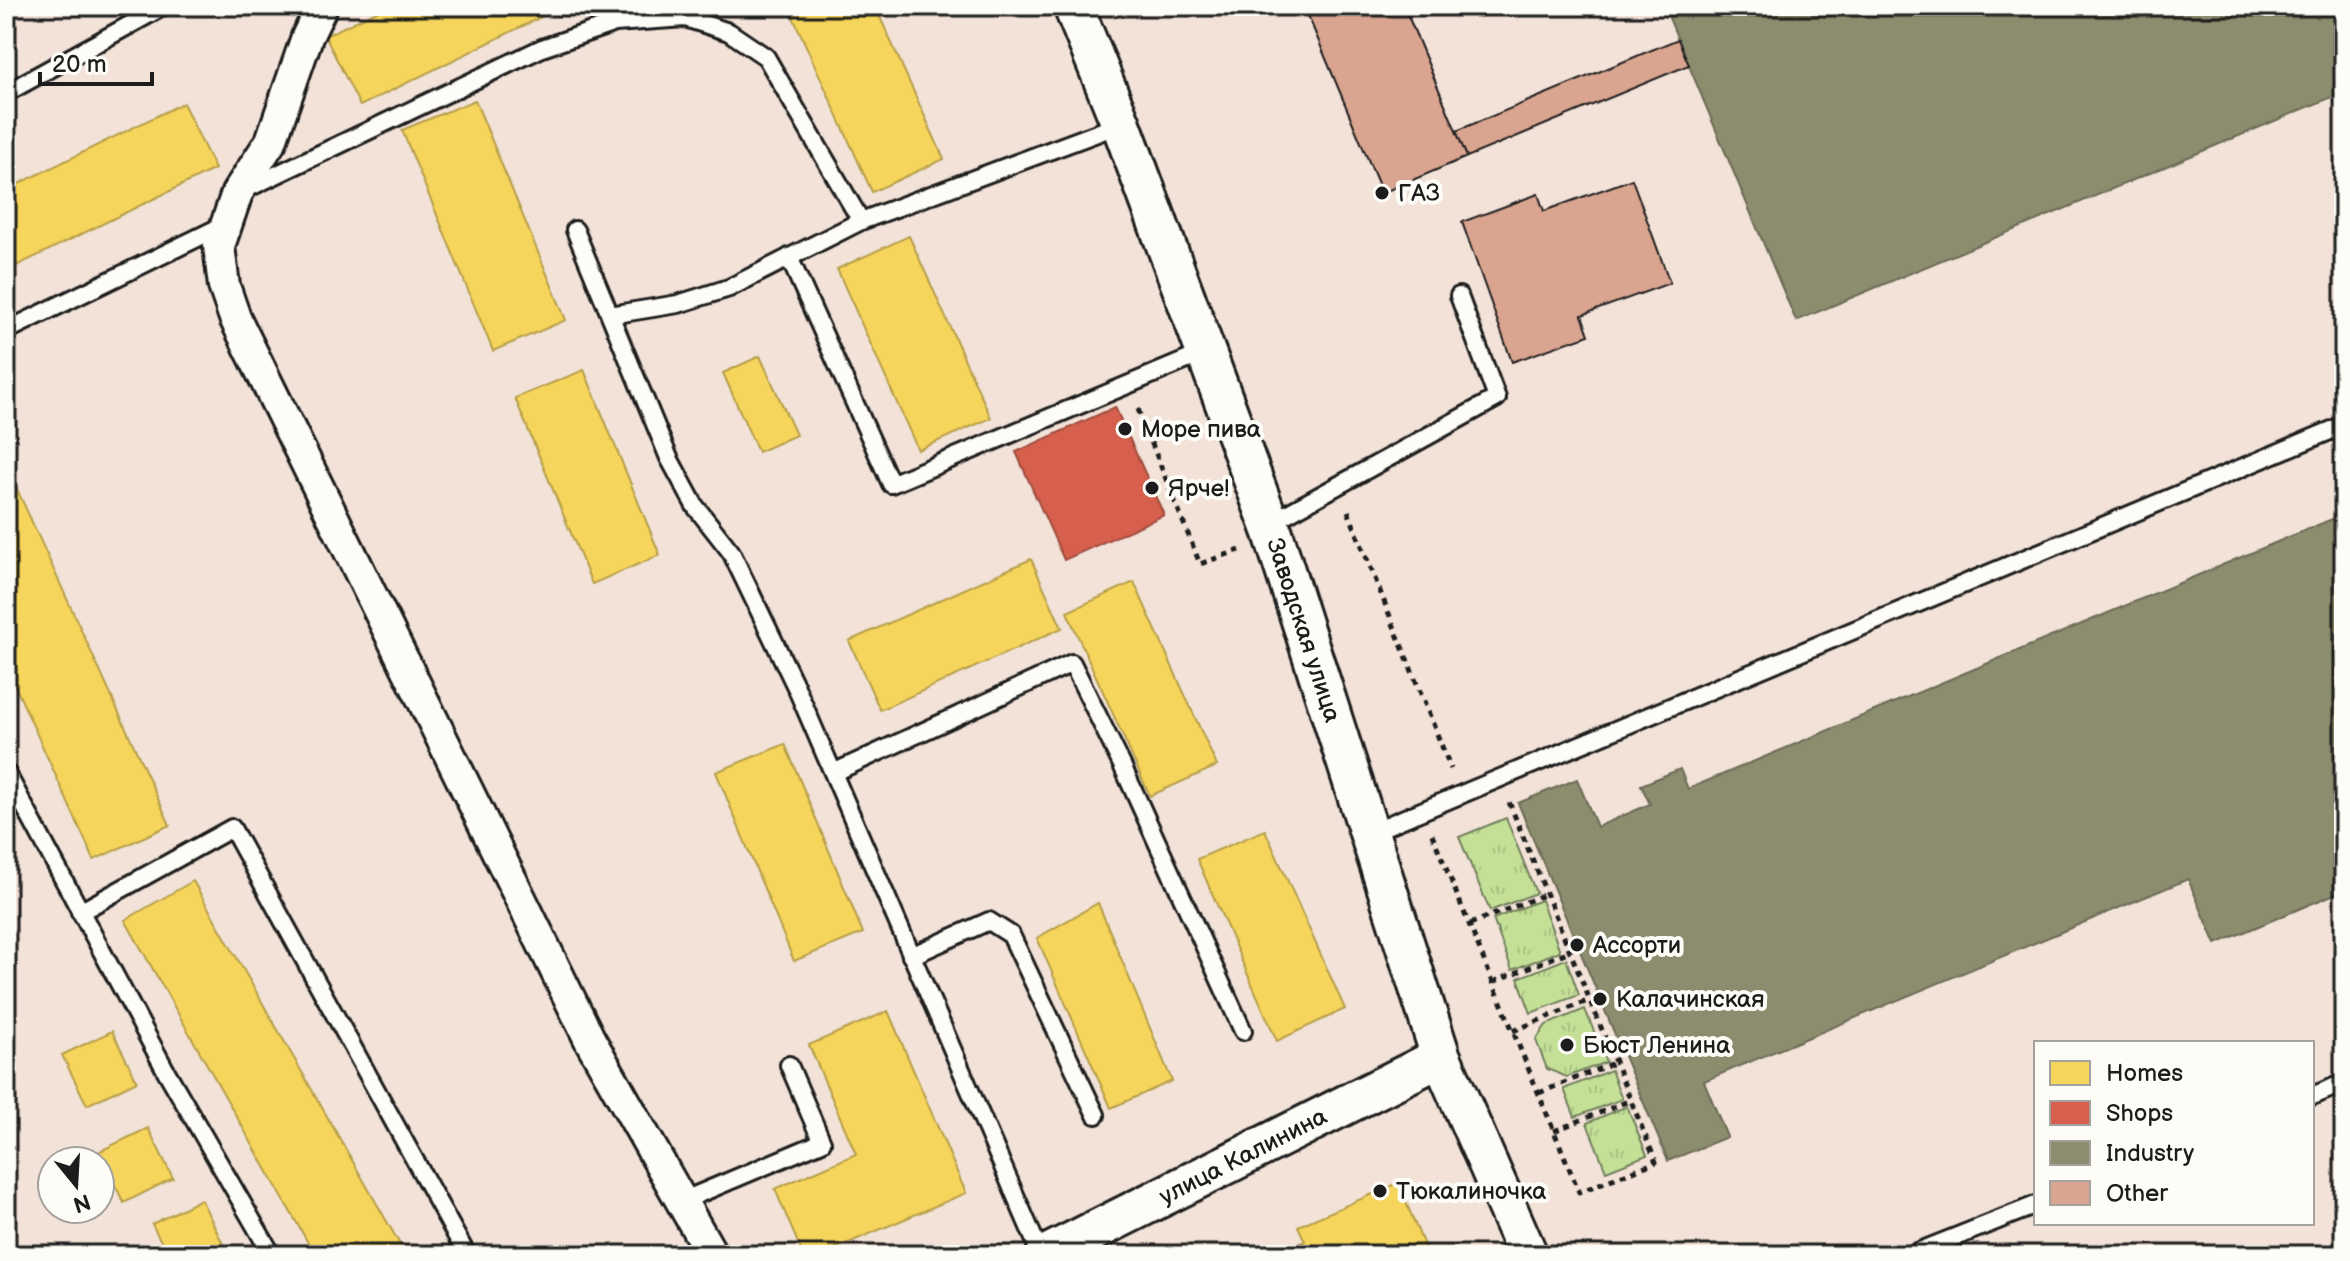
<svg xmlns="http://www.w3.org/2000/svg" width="2350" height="1261" font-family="'Balsamiq Sans',sans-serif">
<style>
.grass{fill:url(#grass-tufts);stroke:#707e5a;stroke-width:2}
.homes{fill:#f6d55c;stroke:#b59e49;stroke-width:2}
.shops{fill:#d6604d;stroke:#9e4c3e;stroke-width:2}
.industry{fill:#8c8c6e;stroke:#6a6a55;stroke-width:2}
.building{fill:#daa590;stroke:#1c1c1c;stroke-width:2}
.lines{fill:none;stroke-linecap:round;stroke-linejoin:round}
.service-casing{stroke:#1c1c1c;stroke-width:22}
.minor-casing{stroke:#1c1c1c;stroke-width:36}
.tertiary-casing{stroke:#1c1c1c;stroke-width:44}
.path{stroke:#1c1c1c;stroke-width:5;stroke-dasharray:6 6;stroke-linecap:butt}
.service{stroke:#fdfcf7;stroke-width:16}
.minor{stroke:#fdfcf7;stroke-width:30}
.tertiary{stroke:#fdfcf7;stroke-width:38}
.poi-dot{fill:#1c1c1c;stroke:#fdfcf7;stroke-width:3}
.labels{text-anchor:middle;stroke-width:8;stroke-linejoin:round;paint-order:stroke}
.poi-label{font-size:24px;fill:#1c1c1c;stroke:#fdfcf7;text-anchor:start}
.street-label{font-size:24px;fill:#1c1c1c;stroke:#fdfcf7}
</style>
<defs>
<pattern id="grass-tufts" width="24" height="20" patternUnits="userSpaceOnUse" patternTransform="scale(2)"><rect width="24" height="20" fill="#c4e097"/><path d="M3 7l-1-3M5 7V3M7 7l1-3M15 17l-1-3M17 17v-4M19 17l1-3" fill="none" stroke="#a8c082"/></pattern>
</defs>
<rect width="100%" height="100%" fill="#f2e2d8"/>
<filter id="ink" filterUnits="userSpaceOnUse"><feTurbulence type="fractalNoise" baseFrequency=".0125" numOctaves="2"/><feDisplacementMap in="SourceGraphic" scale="16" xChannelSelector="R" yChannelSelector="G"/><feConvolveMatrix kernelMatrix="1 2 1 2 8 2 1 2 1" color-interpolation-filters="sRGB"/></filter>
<g filter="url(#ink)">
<path class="grass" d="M1506,818L1536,893L1490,911L1459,837Z
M1541,900L1560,951L1512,970L1493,919Z
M1566,959L1579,995L1531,1013L1518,978Z
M1585,1009L1606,1062L1567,1077L1547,1069L1536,1040L1546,1025Z
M1611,1070L1622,1099L1575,1117L1564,1089Z
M1627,1106L1647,1155L1606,1171L1587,1123Z"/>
<path class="homes" d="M387,6H538L543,16L360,106L325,36Z
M788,6H875L944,159L872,192Z
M475,100L566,320L493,351L402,130Z
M183,103L215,169L6,271V190Z
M909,236L991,418L918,450L837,269Z
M760,356L796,435L758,452L723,373Z
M584,370L660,555L592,584L515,398Z
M6,465L170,825L94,860L6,666Z
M1031,559L1062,628L880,710L849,641Z
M1134,582L1217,766L1150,796L1067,612Z
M785,744L863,933L794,961L716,772Z
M1265,830L1345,1009L1277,1041L1197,859Z
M193,881L406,1255H315L125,920Z
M1098,903L1172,1081L1111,1108L1037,938Z
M888,1011L966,1193L820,1255H803L775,1189L856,1154L809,1045Z
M112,1031L137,1081L87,1105L62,1055Z
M148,1128L173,1178L124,1203L98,1152Z
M1398,1183L1428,1255H1271L1305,1241L1298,1226Z
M201,1199L226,1250L216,1255H168L152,1224Z"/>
<path class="shops" d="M1115,407L1164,515L1064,560L1016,452Z"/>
<path class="industry" d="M1664,6H2338L2344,19V92L1796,321Z
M2344,514V890L2216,944L2188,879L1704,1081L1727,1137L1668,1161L1518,803L1577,779L1597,827L1650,804L1641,785L1680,769L1688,789Z"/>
<path class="building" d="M1304,6H1404L1467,157L1382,193Z
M1678,39L1689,65L1467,157L1456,131Z
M1632,179L1670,283L1582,315L1589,335L1512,362L1462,222L1538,194L1544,211Z"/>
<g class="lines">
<g class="service-casing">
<path id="service" d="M6,93L164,6
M244,190L542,48L615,23L685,18L729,32L766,57L861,221
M575,230L669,458L695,506L731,552L796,687L1041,1255
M789,257L891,484L1206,352
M610,315L678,304L729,288L861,221L1121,124
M6,331L226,224
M1270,523L1497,398L1459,296
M6,772L166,1071L272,1255
M833,773L1072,663L1121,763L1243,1031
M1369,833L2344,425
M80,912L232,828L467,1255
M911,956L989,921L1011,935L1096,1115
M2312,1096L2344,1083
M682,1201L822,1142L789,1065
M1910,1255L2036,1205"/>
</g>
<g class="minor-casing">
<path id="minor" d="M322,6L307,37L271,141L237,193L219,246L224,286L235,318L590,1040L712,1255"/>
</g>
<g class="tertiary-casing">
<path id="tertiary" d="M1073,6L1121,124L1273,533L1441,1057L1528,1255
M1046,1255L1441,1057"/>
</g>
<path class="path" d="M1138,409L1200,564L1240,550
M1348,511L1451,769
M1432,834L1579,1192L1656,1162L1509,802
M1470,924L1546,894
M1493,982L1570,951
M1513,1031L1590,1000
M1539,1093L1616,1062
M1554,1131L1631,1100"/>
<use href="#service" class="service"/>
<use href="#minor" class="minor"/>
<use href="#tertiary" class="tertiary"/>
</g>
</g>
<g class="poi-dot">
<circle cx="1382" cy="193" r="8"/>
<circle cx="1125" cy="429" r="8"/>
<circle cx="1152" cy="488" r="8"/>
<circle cx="1577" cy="945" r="8"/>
<circle cx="1600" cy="999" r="8"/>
<circle cx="1567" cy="1045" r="8"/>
<circle cx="1380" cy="1191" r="8"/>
</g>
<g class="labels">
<g class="poi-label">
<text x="1398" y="201">ГАЗ</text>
<text x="1141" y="437">Море пива</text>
<text x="1168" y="496">Ярче!</text>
<text x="1593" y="953">Ассорти</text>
<text x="1616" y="1007">Калачинская</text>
<text x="1583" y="1053">Бюст Ленина</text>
<text x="1396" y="1199">Тюкалиночка</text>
</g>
<g class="street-label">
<text transform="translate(1304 630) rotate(72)" y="8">Заводская улица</text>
<text transform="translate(1243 1156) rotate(-27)" y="8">улица Калинина</text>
</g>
</g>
<rect width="2350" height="1261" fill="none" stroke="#fdfcf7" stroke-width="32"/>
<rect x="16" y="16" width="2318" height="1229" fill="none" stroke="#1c1c1c" stroke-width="3" filter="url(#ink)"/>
<rect x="2034" y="1041" width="280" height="184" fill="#fdfcf7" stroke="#a3a29f" stroke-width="2"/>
<rect x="2050" y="1061" width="40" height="24" fill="#f6d55c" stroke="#a3a29f" stroke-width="2"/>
<text x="2106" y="1081" font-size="24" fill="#1c1c1c">Homes</text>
<rect x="2050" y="1101" width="40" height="24" fill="#d6604d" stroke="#a3a29f" stroke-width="2"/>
<text x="2106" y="1121" font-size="24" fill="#1c1c1c">Shops</text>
<rect x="2050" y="1141" width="40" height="24" fill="#8c8c6e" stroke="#a3a29f" stroke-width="2"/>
<text x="2106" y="1161" font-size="24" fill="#1c1c1c">Industry</text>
<rect x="2050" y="1181" width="40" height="24" fill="#daa590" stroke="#a3a29f" stroke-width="2"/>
<text x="2106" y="1201" font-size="24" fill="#1c1c1c">Other</text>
<g transform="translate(76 1185) rotate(162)"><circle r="38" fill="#fdfcf7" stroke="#a3a29f" stroke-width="2"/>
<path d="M0-6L14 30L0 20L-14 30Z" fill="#1c1c1c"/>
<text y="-12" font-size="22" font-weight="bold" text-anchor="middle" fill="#1c1c1c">N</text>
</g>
<path d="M40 72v12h112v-12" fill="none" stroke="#1c1c1c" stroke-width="4"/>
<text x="52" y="72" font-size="24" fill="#1c1c1c" stroke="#fdfcf7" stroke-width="6" paint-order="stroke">20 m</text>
</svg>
